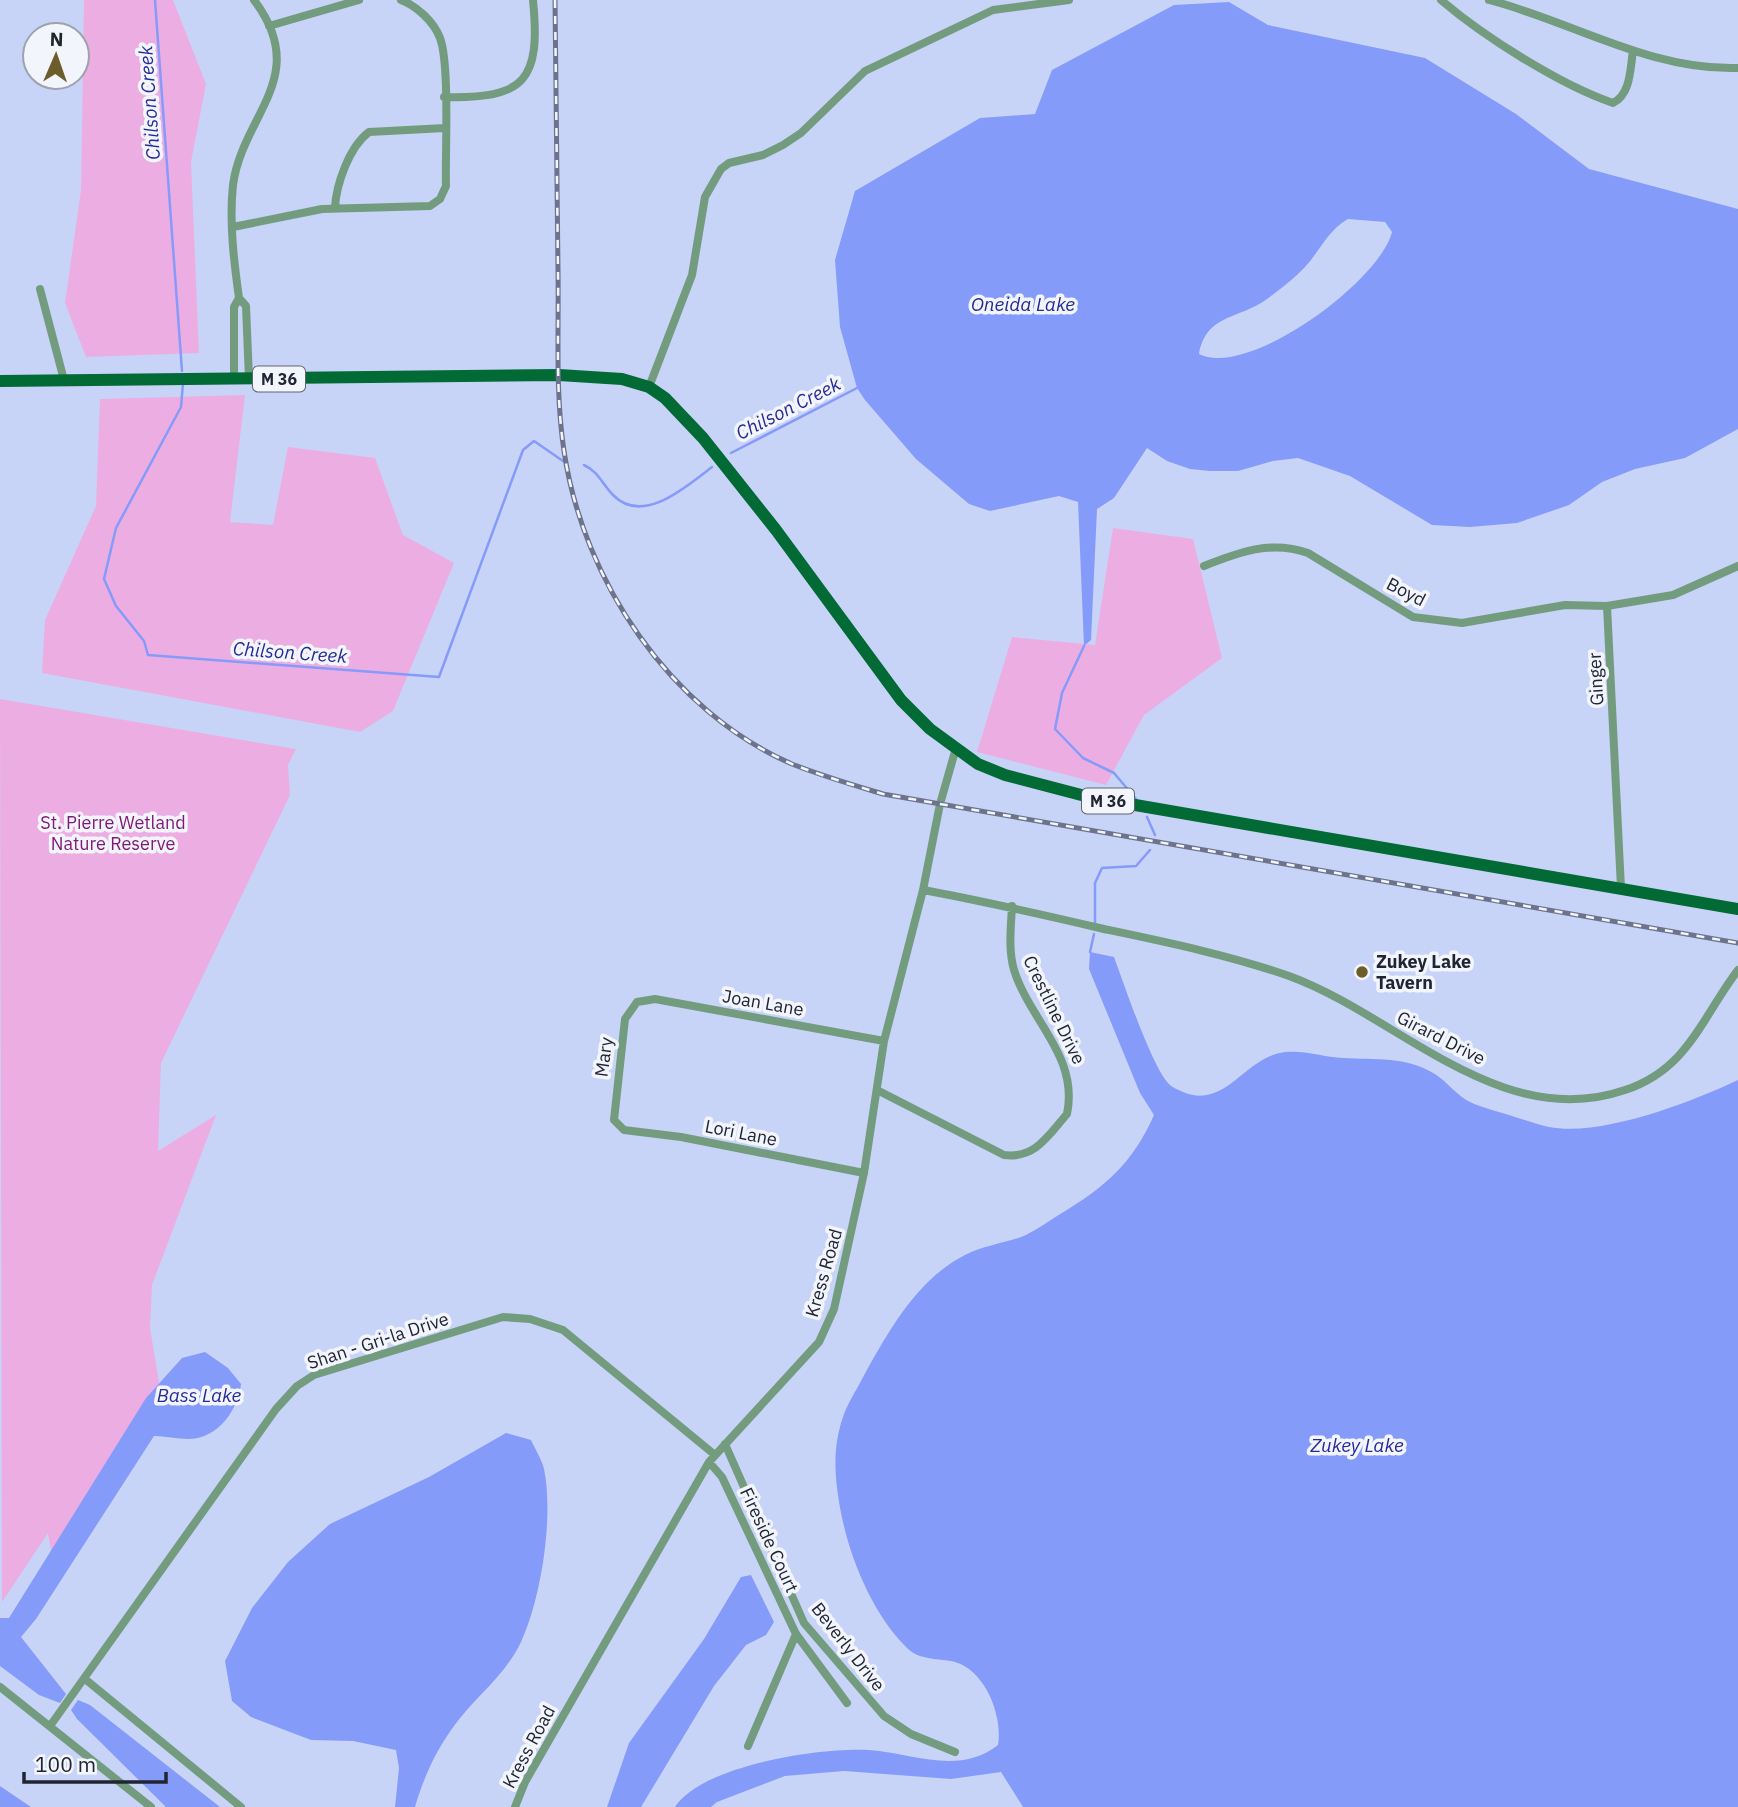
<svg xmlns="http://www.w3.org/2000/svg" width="1738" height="1807" font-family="'IBM Plex Sans',sans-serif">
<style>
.green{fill:#ecaee2}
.water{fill:#859bfa;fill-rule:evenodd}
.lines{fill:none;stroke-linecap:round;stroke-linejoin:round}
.stream{stroke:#859bfa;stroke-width:2.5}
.street{stroke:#739c7e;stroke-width:8}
.primary{stroke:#016a35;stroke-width:12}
.rail-casing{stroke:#6c738b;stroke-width:5}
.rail{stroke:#f3f5fd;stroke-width:2.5;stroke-dasharray:8;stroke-linecap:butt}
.poi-dot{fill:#6d5d2b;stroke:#f3f5fd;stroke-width:2.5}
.labels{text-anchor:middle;stroke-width:7;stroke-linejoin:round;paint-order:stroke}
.shield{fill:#f3f5fd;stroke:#606370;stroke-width:2}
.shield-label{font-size:16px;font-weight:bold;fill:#212533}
.street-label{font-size:18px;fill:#212533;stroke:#f3f5fd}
.park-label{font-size:18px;fill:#7f1776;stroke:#f3f5fd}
.poi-label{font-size:18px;font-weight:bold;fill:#212533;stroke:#f3f5fd;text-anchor:start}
.water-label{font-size:19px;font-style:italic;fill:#252a95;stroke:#f3f5fd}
</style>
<rect width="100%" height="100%" fill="#c8d3f8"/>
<path class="green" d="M84,0H173L206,84L191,162L199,353L86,357L65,303L81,190Z
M245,395L230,522L273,525L288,447L375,458L403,535L454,563L393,711L360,732L42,673L45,620L96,506L100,399Z
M1113,528L1193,539L1222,658L1144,715L1106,785L977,752L1012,637L1095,645Z
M0,699L296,749L288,765L290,795L161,1063L158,1151L216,1115L152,1285L150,1328L161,1394L52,1556L48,1533L2,1602Z"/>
<path class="water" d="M1229,2L1268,25L1425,58L1516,114L1589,169L1738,209V429L1685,458L1635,469L1602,482L1569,505L1517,523L1470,527L1432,525L1350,476L1298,458L1273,461L1238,471H1210L1190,469L1167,461L1147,448L1114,498L1097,509L1091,640L1084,646L1078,502L1059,496L990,511L969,504L916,459L865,400L857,388L840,327L835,260L855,191L980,118L1035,114L1052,70L1174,5ZM1348,219L1385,222L1392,232C1380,281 1248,379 1199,354C1206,314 1240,319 1267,299C1279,290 1294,279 1305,267C1320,251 1328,230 1348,219Z
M1090,952L1114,957C1124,984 1152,1067 1169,1084C1171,1087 1179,1090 1183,1092C1226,1110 1244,1057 1285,1052C1304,1050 1324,1057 1343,1058C1376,1060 1406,1056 1435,1074C1447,1082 1456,1094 1468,1101C1480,1107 1496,1111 1509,1115C1522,1119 1536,1124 1549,1127C1602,1137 1691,1102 1738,1080V1807H1023L1001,1772L951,1779L844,1771L785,1776L717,1802L711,1807H675C702,1765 821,1747 869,1750C913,1753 958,1776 998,1745C1003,1717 986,1671 955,1662C939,1658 919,1661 906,1647C869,1610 845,1547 838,1495C834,1468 834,1443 843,1417C847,1404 856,1391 862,1379C888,1332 916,1280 965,1255C984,1245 1007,1243 1026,1235C1038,1229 1050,1220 1062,1213C1106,1186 1132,1164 1154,1115L1140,1093L1089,969Z
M205,1352L228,1368L241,1384C238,1410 218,1439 188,1439C177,1439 165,1436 154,1436L36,1619L21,1637L66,1694L60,1703L39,1695L0,1666V1618H9L146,1398L182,1358Z
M506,1433L531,1440C535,1449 542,1460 544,1469C554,1517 541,1599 521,1642C505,1676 475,1697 454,1726C436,1750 423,1779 415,1807H395L399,1768L396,1750L353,1741L311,1740L251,1717L232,1701L225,1661L252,1608L288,1562L330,1524L429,1477Z
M751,1575L774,1622L766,1635L746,1645L714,1686L641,1807H607L629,1743L704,1639L741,1577Z
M78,1700L90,1705L220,1807H166L77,1719L71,1710Z
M0,1786L31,1807H0Z"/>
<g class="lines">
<path class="stream" d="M155,0L182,371
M183,383L181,407L116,528L104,579L116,606L144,641L148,655L439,677L523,450L534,441L563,461
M731,453L857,388
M584,465C599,472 602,484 613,495C643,526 687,486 712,467
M1084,646L1062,693L1055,729L1083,758L1114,773L1136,799
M1147,817L1155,835
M1095,926V883L1102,868L1136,866L1150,850
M1090,952L1094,934"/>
<path class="street" d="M1441,0C1483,36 1560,85 1613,103C1631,94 1630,69 1633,51
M1489,0C1571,21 1650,71 1738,68
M269,26L359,0
M444,97C525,99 541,81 533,0
M335,208C336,185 349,147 369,132L445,128
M233,227L322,209L430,206L440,199L446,186C445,152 450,65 440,38C434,22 417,6 401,0
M40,289L64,380
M239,298C234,262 229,222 233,185C242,115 312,77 254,0
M234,379V307L239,298L246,306L249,379
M649,387L692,275L705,197L721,169L729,163L763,155L783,145L801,133L865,71L993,10L1069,0
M1204,566C1239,552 1271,540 1308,553L1413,617L1462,623L1565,605L1607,606L1673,595L1738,566
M1607,606L1621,888
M923,890C984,901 1044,915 1104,929C1166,942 1229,955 1289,976C1397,1015 1500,1133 1625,1090C1688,1069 1701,1019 1738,970
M877,1090L1004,1155C1035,1159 1048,1136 1067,1114C1079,1056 1030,1021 1014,970C1008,949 1011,927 1012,906
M864,1173L681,1137L624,1130L614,1120L625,1019L637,1002L655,999L884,1041
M725,1444L804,1623L884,1716L911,1734L955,1752
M709,1462L722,1477L796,1634L847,1703
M85,1679L241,1807
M0,1687L151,1807
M50,1726L276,1409L297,1386L314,1375L503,1317L530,1319L563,1330L715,1455
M748,1746L796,1634
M515,1807L525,1782L709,1462L819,1342L834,1309L864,1173L884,1041L923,890L940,804L956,748"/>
<path class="primary" d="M0,381L559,375L622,379L649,387L665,398L703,438L776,530L901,700L930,729L978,764L1005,775L1089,797L1738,909"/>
<g class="rail-casing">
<path id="rail" d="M555,0C556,90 557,180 558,271C559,330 555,392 564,451C583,580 670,711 792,764C822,776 853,785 883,794L1738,943"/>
</g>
<use href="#rail" class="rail"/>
</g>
<circle class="poi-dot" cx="1362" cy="972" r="7"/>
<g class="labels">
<g class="shield">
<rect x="253" y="366.5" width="52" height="25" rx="5"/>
<rect x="1082" y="788.5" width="52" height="25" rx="5"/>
</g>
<g class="shield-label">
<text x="279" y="385">M 36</text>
<text x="1108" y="807">M 36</text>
</g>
<g class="street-label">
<text transform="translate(1406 592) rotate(27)" y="6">Boyd</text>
<text transform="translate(1596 679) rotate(-93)" y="6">Ginger</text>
<text transform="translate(763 1003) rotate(10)" y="6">Joan Lane</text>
<text transform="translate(1054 1010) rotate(64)" y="6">Crestline Drive</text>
<text transform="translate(1441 1038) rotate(27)" y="6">Girard Drive</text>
<text transform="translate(604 1057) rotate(-82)" y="6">Mary</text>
<text transform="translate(741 1133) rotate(11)" y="6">Lori Lane</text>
<text transform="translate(824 1273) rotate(-74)" y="6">Kress Road</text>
<text transform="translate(378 1341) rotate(-18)" y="6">Shan - Gri-la Drive</text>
<text transform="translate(769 1540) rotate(65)" y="6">Fireside Court</text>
<text transform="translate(848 1647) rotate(52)" y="6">Beverly Drive</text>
<text transform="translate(529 1747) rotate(-62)" y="6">Kress Road</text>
</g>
<g class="park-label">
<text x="113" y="829">St. Pierre Wetland<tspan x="113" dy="21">Nature Reserve</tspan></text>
</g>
<g class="poi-label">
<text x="1376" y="968">Zukey Lake<tspan x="1376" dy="21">Tavern</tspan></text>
</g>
<g class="water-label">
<text transform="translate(149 103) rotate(-94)" y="7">Chilson Creek</text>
<text x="1023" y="311">Oneida Lake</text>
<text transform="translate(788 408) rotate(-27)" y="7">Chilson Creek</text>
<text transform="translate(290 652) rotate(4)" y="7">Chilson Creek</text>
<text x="199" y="1402">Bass Lake</text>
<text x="1357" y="1452">Zukey Lake</text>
</g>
</g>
<g transform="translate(56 56) rotate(2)"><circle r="33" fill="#f3f5fd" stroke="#9fa2ac" stroke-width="2"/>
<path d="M0-5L12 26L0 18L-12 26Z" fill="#6d5d2b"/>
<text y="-10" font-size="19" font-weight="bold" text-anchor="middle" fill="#212533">N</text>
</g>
<path d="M24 1772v10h142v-10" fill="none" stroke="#212533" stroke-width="3.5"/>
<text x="35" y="1772" font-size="21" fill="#212533" stroke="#f3f5fd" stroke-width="5" paint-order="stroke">100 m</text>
</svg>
